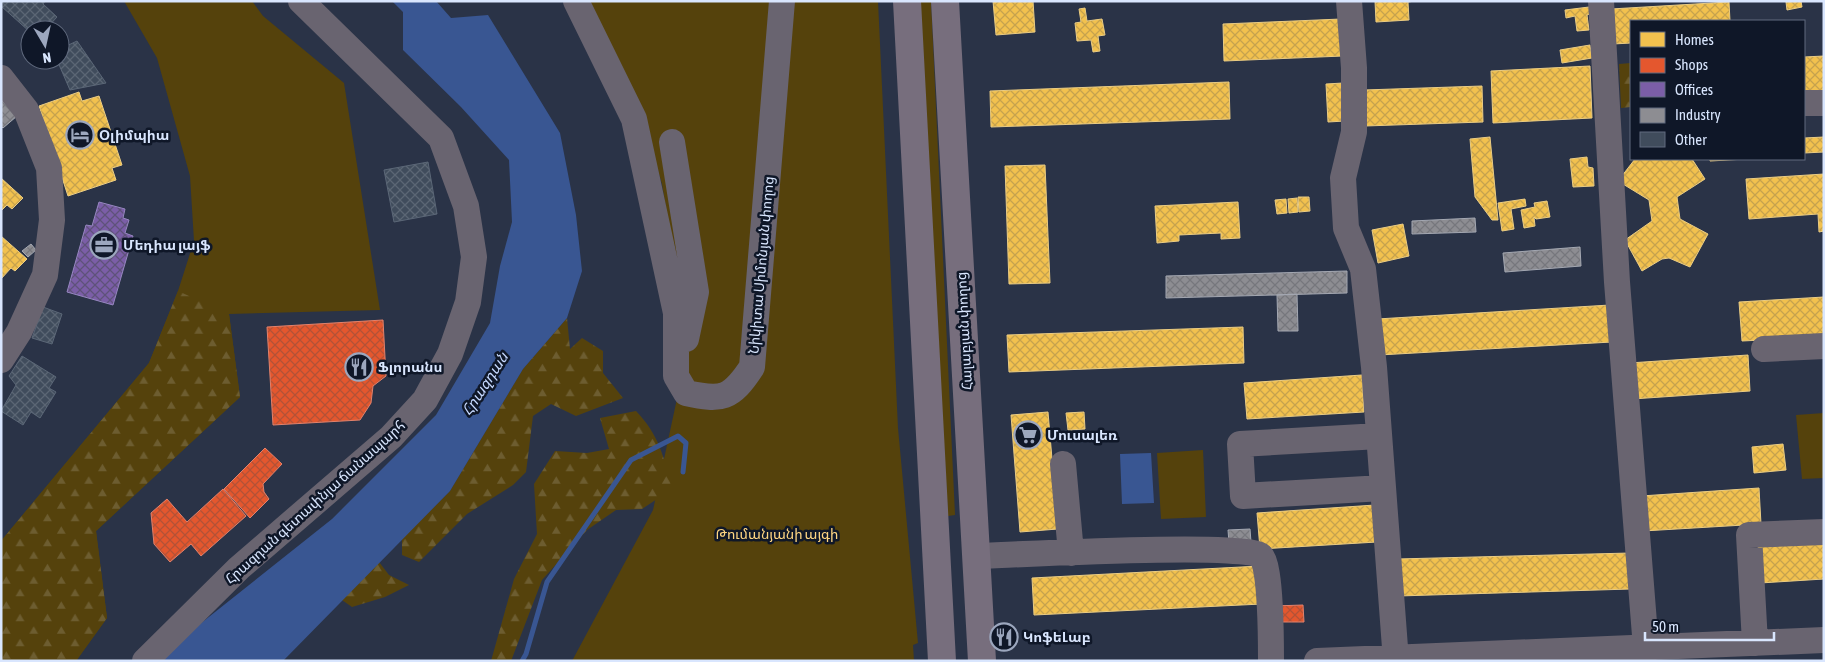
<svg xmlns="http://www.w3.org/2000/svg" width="1825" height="662" font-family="'Asap Condensed','Noto Sans Armenian',sans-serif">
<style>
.green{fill:#55420c}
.forest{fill:url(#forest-firs)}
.water{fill:#395692}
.homes{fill:url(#homes-cross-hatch);stroke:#eacc83}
.shops{fill:url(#shops-cross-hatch);stroke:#e1826c}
.offices{fill:url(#offices-cross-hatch);stroke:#9787c1}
.industry{fill:url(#industry-cross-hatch);stroke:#a4a8b2}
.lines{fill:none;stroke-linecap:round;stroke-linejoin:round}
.stream{stroke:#395692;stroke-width:5}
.building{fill:url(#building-cross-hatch);stroke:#5b6777}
.minor{stroke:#696470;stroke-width:26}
.major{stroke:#776e7d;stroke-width:28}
.labels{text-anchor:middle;stroke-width:5;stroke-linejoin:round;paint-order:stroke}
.poi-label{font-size:14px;font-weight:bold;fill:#d9e6fe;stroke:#0f1728;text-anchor:start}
.street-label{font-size:14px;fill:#d9e6fe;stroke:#0f1728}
.park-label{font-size:14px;fill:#ffd682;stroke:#0f1728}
.water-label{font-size:15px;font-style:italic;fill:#c6d9ff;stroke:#0f1728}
</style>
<defs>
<pattern id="forest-firs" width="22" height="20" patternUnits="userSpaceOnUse" patternTransform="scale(1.25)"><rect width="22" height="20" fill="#55420c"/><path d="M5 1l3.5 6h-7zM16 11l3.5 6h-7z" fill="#6d5d30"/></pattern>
<pattern id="homes-cross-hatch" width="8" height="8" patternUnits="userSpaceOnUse" patternTransform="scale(1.25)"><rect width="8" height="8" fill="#f2c14e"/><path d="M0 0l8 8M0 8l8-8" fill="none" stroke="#c6a24e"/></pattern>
<pattern id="shops-cross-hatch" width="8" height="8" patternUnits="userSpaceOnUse" patternTransform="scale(1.25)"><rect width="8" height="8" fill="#e4572e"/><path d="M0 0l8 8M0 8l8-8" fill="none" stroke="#b35237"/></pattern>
<pattern id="offices-cross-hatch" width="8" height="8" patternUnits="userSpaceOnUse" patternTransform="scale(1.25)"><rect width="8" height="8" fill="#7b5ea7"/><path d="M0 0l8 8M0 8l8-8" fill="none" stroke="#5e527a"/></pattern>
<pattern id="industry-cross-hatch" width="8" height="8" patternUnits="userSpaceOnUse" patternTransform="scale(1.25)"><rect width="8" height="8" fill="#8d8d92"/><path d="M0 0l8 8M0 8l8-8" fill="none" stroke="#76777d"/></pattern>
<pattern id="building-cross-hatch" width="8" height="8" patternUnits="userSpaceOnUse" patternTransform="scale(1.25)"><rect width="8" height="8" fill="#404c5c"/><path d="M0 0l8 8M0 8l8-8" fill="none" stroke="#5b6674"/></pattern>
</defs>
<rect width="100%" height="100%" fill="#2a3347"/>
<path class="green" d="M124,1H252L263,16L344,83L380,310L229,314L240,397L96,531L107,618L76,661H1V541L149,363L178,291L194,241L190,176L157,58Z
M589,1H878L898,428L918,643L913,645L914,661H572L653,510L689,343L662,184L639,106Z
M919,1H931L955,515L948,516Z
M1824,413V478L1802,479L1796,415Z
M1203,450L1206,517L1161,519L1157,453Z"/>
<path class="forest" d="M1631,63V107L1621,108L1619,64Z
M178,291L229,314L240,397L96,531L107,618L76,661H1V541L149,363Z
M567,318L570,349L582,338L603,351V373L623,398L576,416L551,404L533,416L526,472L513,485L467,514L419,562L402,555V539L450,491L523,369Z
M636,411C659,435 664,457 672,489L642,509L616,510L587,530L542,580L511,661H491L514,579L537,534L534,484L555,451L587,453L609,449L600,418Z
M379,562L389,575L409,585L385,597L352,607L342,600Z"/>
<path class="water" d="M392,1H436L451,18L488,15L560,133L576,215L582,271L567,318L523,369L450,491L283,661H158L171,647L332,519L436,415L490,323L500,266L512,222L509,160L461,107L403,50V12Z
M1151,453L1154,503L1122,504L1120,454Z"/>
<path class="homes" d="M993,1H1033L1035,32L996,35Z
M1375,1H1415L1408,2L1409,20L1376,22Z
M1801,1L1802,7L1787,10L1786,2Z
M1729,2L1730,21H1631V43L1613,44L1611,9Z
M1589,7L1590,14L1587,15L1589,30L1577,31L1575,16L1566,18L1565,10Z
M1085,8L1087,21L1102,19L1105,35L1098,36L1100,51L1093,52L1091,40L1077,41L1075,23L1081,22L1079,9Z
M1341,19L1343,56L1224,61L1223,24Z
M1590,45L1592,58L1562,63L1560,50Z
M1824,56V94L1804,95V57Z
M1590,66L1592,118L1493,123L1491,71Z
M1229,82L1230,119L991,127L990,91Z
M1343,83L1345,121L1328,122L1326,84Z
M1482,86L1483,122L1365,126L1364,90Z
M79,92L82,101L99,96L122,165L112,168L116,180L68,196L39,106Z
M1490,137L1498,220H1492L1475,197L1470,139Z
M1824,137V152L1804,153V138Z
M1587,157L1588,167L1593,168L1594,186L1573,187L1570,159Z
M1635,159H1692L1705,179L1677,197L1680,219L1708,234L1690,267L1669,258L1662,259L1642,271L1625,240L1652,221L1649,200L1618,181Z
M1710,159H1746L1710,161Z
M1045,165L1050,283L1009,284L1005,166Z
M1824,174V231L1819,232L1818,214L1749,219L1746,179Z
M1,178L23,198L12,209L7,205L1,211Z
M1298,197H1309L1310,211L1299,212Z
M1297,198L1298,212L1289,213L1288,199Z
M1286,199L1287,213L1277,214L1275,200Z
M1525,199L1526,206L1511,209L1514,229L1502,231L1498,203Z
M1547,201L1550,217L1536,219L1534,217L1535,226L1524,228L1521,210L1535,207L1534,203Z
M1238,202L1240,238L1221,239V233L1179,235V241L1157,243L1155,206Z
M1403,224L1409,256L1378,263L1372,230Z
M1,236L27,259L15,271L11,268L1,279Z
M1824,297V337L1742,341L1739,302Z
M1610,305L1612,342L1379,355L1377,319Z
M1243,327L1244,363L1009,372L1007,335Z
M1748,355L1750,391L1632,399L1629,363Z
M1362,375L1364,412L1247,419L1244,383Z
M1048,412L1058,529L1020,532L1011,415Z
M1084,412L1085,429L1068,430L1066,413Z
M1783,444L1786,470L1754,473L1752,447Z
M1759,488L1761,524L1643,531L1641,496Z
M1375,505L1377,542L1260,549L1257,513Z
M1824,541V579L1760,583L1758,544Z
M1630,553L1631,589L1398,596L1397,559Z
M1260,566L1262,604L1034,615L1032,578Z"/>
<path class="shops" d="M383,320L386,376L373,386L371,403L360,420L273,425L267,327Z
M265,448L282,464L263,484L264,492L269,499L250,518L224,489Z
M223,489L246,516L201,556L191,544L170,562L154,544L151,513L167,499L187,522Z
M1303,605L1304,622H1273V606Z"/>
<path class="offices" d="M99,202L125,209L123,218L129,220L125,233L133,236L113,305L67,292L86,225L92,226Z"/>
<path class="industry" d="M1,99L17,116L3,128L1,126Z
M1475,218L1476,232L1412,234V221Z
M31,244L36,250L28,257L22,251Z
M1580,247L1581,266L1505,272L1503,253Z
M1347,271V293L1166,298V276Z
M1297,294L1298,331H1278L1277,295Z
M1250,529L1251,542L1229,543L1228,530Z"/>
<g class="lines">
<path class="stream" d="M522,661L526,654L547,582L631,460L678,436L686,443L683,472"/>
</g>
<path class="building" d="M1,1H45L43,4L57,17L45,30L30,32L1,6Z
M77,41L106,83L70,90L57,60H60V49Z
M428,162L437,214L394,222L384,170Z
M43,307L62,314L52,344L32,338Z
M22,356L56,377L49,388L56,392L40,418L31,412L23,425L1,411L16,385L9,376Z"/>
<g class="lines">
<path class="minor" d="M576,1L634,119L676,313V376L686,393C722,401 731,399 752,367L782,1
M1349,1L1354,68V132L1343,178L1346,228L1363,269L1374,367L1396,661
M1601,1L1617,282L1646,648
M1,78L26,110L49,168L52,220L45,275L19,332L1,360
M1804,103H1824
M672,142L696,292L686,339
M1764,349L1824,346
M1379,436L1240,444L1243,496L1383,488
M1063,464L1071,553
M976,556C1012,555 1247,542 1261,556C1271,565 1271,643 1271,661
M1755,643L1749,535L1824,532
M145,661L239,568L391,437L425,400L450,354L468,302L474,257L466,206L441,138L301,1
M1317,661L1824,640"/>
<path class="major" d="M907,1L942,661
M945,1L982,661"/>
</g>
<defs>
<g id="hotel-ring" transform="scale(1.4375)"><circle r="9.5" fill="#0f1728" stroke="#9ca7be" stroke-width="1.5"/><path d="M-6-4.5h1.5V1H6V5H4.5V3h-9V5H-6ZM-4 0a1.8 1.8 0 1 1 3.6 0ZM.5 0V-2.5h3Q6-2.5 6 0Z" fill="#9ca7be"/></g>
<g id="office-ring" transform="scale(1.4375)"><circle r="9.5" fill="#0f1728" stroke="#9ca7be" stroke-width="1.5"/><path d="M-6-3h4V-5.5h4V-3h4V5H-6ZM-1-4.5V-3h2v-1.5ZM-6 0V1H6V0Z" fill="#9ca7be"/></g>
<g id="restaurant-ring" transform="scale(1.4375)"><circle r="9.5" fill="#0f1728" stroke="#9ca7be" stroke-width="1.5"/><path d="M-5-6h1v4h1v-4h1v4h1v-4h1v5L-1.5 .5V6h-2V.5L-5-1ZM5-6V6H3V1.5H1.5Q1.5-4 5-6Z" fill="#9ca7be"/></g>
<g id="supermarket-ring" transform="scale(1.4375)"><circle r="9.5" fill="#0f1728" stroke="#9ca7be" stroke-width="1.5"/><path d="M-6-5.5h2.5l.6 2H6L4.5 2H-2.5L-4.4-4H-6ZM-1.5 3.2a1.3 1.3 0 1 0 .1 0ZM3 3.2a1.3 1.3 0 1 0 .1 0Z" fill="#9ca7be"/></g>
</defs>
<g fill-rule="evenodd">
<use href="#hotel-ring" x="80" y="135"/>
<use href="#office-ring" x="104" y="245"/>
<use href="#restaurant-ring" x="359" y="367"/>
<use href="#supermarket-ring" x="1028" y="435"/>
<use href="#restaurant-ring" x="1004" y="637"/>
</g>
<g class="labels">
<g class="poi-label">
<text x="99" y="140">Օլիմպիա</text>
<text x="123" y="250">Մեդիա լայֆ</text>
<text x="378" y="372">Ֆլորանս</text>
<text x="1047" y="440">Մուսալեռ</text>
<text x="1023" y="642">ԿոֆեԼաբ</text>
</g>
<g class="street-label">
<text transform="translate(761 265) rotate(-85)" y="5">Նիկիտա Սիմոնյան փողոց</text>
<text transform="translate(964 331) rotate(-93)" y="5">Հալաբյան փողոց</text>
<text transform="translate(315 502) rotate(-42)" y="5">Հրազդան գետափնյա ճանապարհ</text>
</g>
<g class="park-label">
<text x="777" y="539">Թումանյանի այգի</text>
</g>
<g class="water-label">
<text transform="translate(485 384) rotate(-57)" y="5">Հրազդան</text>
</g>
</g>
<rect width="1825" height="662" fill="none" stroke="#d9e6fe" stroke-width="5"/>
<rect x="1630" y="20" width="175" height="140" fill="#0f1728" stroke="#606a7e"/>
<rect x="1640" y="32" width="25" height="15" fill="#f2c14e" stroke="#606a7e"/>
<text x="1675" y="45" font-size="15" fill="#d9e6fe">Homes</text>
<rect x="1640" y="58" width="25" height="15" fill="#e4572e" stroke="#606a7e"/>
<text x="1675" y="70" font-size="15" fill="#d9e6fe">Shops</text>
<rect x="1640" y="82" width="25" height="15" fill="#7b5ea7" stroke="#606a7e"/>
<text x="1675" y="95" font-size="15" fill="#d9e6fe">Offices</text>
<rect x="1640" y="108" width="25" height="15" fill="#8d8d92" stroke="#606a7e"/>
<text x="1675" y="120" font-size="15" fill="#d9e6fe">Industry</text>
<rect x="1640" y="132" width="25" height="15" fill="#404c5c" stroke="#606a7e"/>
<text x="1675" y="145" font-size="15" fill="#d9e6fe">Other</text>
<g transform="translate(45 45) rotate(171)"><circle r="24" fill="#0f1728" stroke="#606a7e"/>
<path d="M0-4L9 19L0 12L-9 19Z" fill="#9ca7be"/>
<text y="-8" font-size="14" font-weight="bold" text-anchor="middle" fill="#d9e6fe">N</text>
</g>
<path d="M1645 632v8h129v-8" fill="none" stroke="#d9e6fe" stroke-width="2.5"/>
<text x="1652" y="632" font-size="15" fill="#d9e6fe" stroke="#0f1728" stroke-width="4" paint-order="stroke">50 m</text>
</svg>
